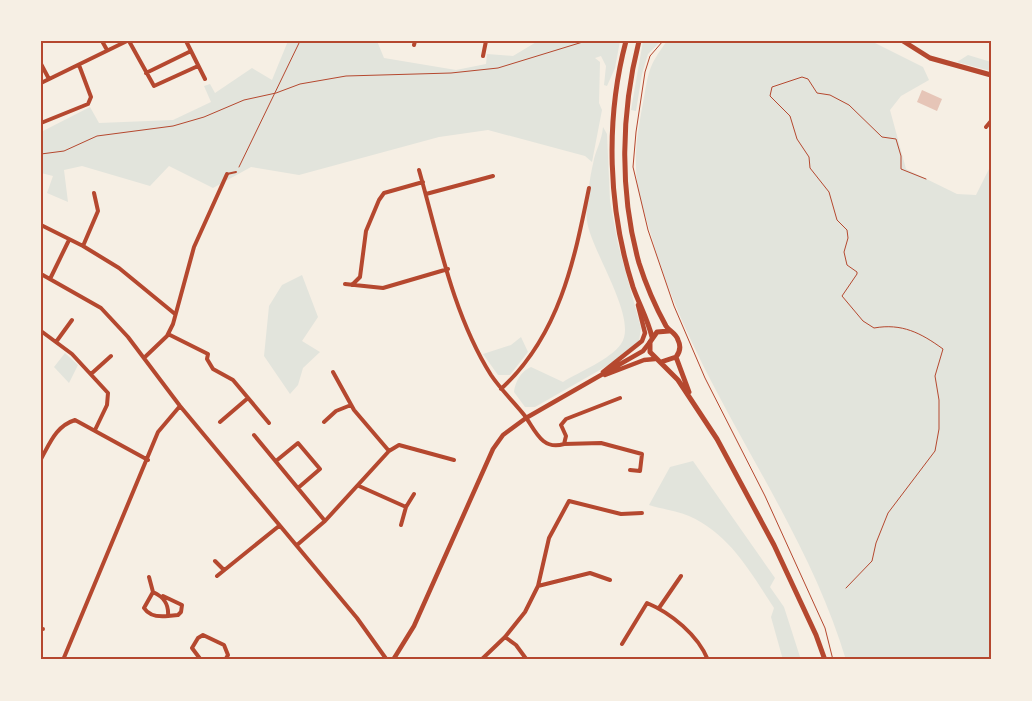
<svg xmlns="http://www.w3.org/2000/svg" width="1032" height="701" font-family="Barlow,sans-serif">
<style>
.green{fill:#e2e4dc}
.building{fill:#e6c5b7}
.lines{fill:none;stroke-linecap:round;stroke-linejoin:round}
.path{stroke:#b5482f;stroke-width:1}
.service{stroke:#b5482f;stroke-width:2}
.minor{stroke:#b5482f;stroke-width:4}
.tertiary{stroke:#b5482f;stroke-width:4.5}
.secondary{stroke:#b5482f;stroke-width:5}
.neatline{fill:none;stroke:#b5482f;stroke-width:2}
</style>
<rect width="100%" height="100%" fill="#f6efe4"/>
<path class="green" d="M288,41H377L384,58L456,70L486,64L487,54L513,56L538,41H620L615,68L607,86L604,85L606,66L601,56L595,58L600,62L599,103L602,110L592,162L585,156L488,130L439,137L299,175L251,167L213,188L169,166L150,186L82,166L64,170L68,202L47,193L53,176L41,173V132L90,107L99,123L173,120L211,102L204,86L210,84L215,93L252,68L272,80Z
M643,41H661L648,54L642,74L636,111L631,110Z
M667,41H871L923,67L929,80L901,96L890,110L906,169L957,194L976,195L991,165V660H846C802,512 696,391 653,241C646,217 636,192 636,167C635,146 639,124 643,103C649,72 647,68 667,41Z
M968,55L991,62V71L957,62Z
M603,127L607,134L610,201L618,244L641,328L639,341L612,363L535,407H525L514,392C515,382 521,371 531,367L563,382C579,372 611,359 621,344C639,319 591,251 587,221C585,210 590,176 593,164C595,151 602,141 603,127Z
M302,275L318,317L302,341L320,352L303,368L298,385L290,394L264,356L269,306L282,285Z
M521,337L528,352L510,375H498L483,354L511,345Z
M65,353L78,365L69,383L54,367Z
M693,461L775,578L770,587L784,607L801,660H783L771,617L774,608C751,573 730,534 689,516C677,511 662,509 649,505L670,467Z"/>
<path class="building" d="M922,90L942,99L937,111L917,102Z"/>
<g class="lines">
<path class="path" d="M663,41L650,56L645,72L636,132L633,167L648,230L674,306L705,378L765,496L825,628L833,660
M41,154L64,151L97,136L173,126L204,117L244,100L276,93L300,84L346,76L451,73L498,68L586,41
M239,167L300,41
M846,588L872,561L876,543L888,513L935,451L939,429V400L935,376L943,349C921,333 902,323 874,328L863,321L842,296L857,274V272L847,265L844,252L848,238L847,230L837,220L829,192L810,168L809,157L797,139L790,116L770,96L772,87L802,77L808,79L817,93L830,95L849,105L882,137L896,139L901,156V169L926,179"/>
<path class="service" d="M227,174L236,172"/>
<path class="minor" d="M102,41L107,50
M129,41L154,86L198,66
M186,41L205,79
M414,45L415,41
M483,56L486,41
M41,64L49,79
M146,73L191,51
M41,83L127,41
M41,123L88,104L91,97L79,65
M986,127L991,121
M419,170C438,237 453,315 491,375C501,390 514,402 525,416C535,430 542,451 564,444L566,436L561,425L566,419L620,398
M426,194L493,176
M41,225L83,246L119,268L175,314
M83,246L98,211L94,193
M41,274L101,308L128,337L180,406L357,618L387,660
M50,279L69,240
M345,284L383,288L448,269
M352,285L360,277L366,231L379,200L384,193L423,182
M41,331L72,354L108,393L107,405L95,430
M168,334L208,354L207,359L213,369L233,380L269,423
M56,342L72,320
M145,357L167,336L173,324L194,247L227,174
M91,374L111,356
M501,389C559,336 574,262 589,188
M220,422L248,398
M324,422L336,411L351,405
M254,435L325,521
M564,444L601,443L642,454L640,471L630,470
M389,451L399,445L454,460
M41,459C50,443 56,426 75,420L148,460
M276,461L298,443L320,469L298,488
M359,486L406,507
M401,525L406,507L414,494
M297,545L325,521L389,451L354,410L333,372
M215,561L224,570
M217,576L279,526
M149,577L153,592L144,608C149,616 159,617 168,616C169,604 164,597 153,592
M538,586L590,573L610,580
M163,596L182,605L181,612L178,615L168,616
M659,608L681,576
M41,629H43
M505,637L516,645L527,660
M622,644L647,603C671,613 698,635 708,660
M63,660L158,432L180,406
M201,660L192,648L198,638L203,635L224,645L228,655L225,660
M481,660L505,637L525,612L538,586L549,538L569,501L621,514L642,513"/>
<path class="tertiary" d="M603,372L642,341L645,333L638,305
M605,375L644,360L655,359
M393,660L414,626L493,449L503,435L526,418L643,351L650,342"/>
<path class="secondary" d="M626,41C605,120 608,209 633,287C639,304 648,320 652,337
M639,41C621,112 619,192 639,263C646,285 655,306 666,326C669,331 676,333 678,340C681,346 680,352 676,357L661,362
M903,41L930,58L991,75
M669,331L657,332L650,342V352L678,380L717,439L774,545L816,635L825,660
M676,357L689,392"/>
</g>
<rect width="1032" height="701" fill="none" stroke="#f6efe4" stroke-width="85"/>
<rect x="42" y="42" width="948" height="616" class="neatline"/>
</svg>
